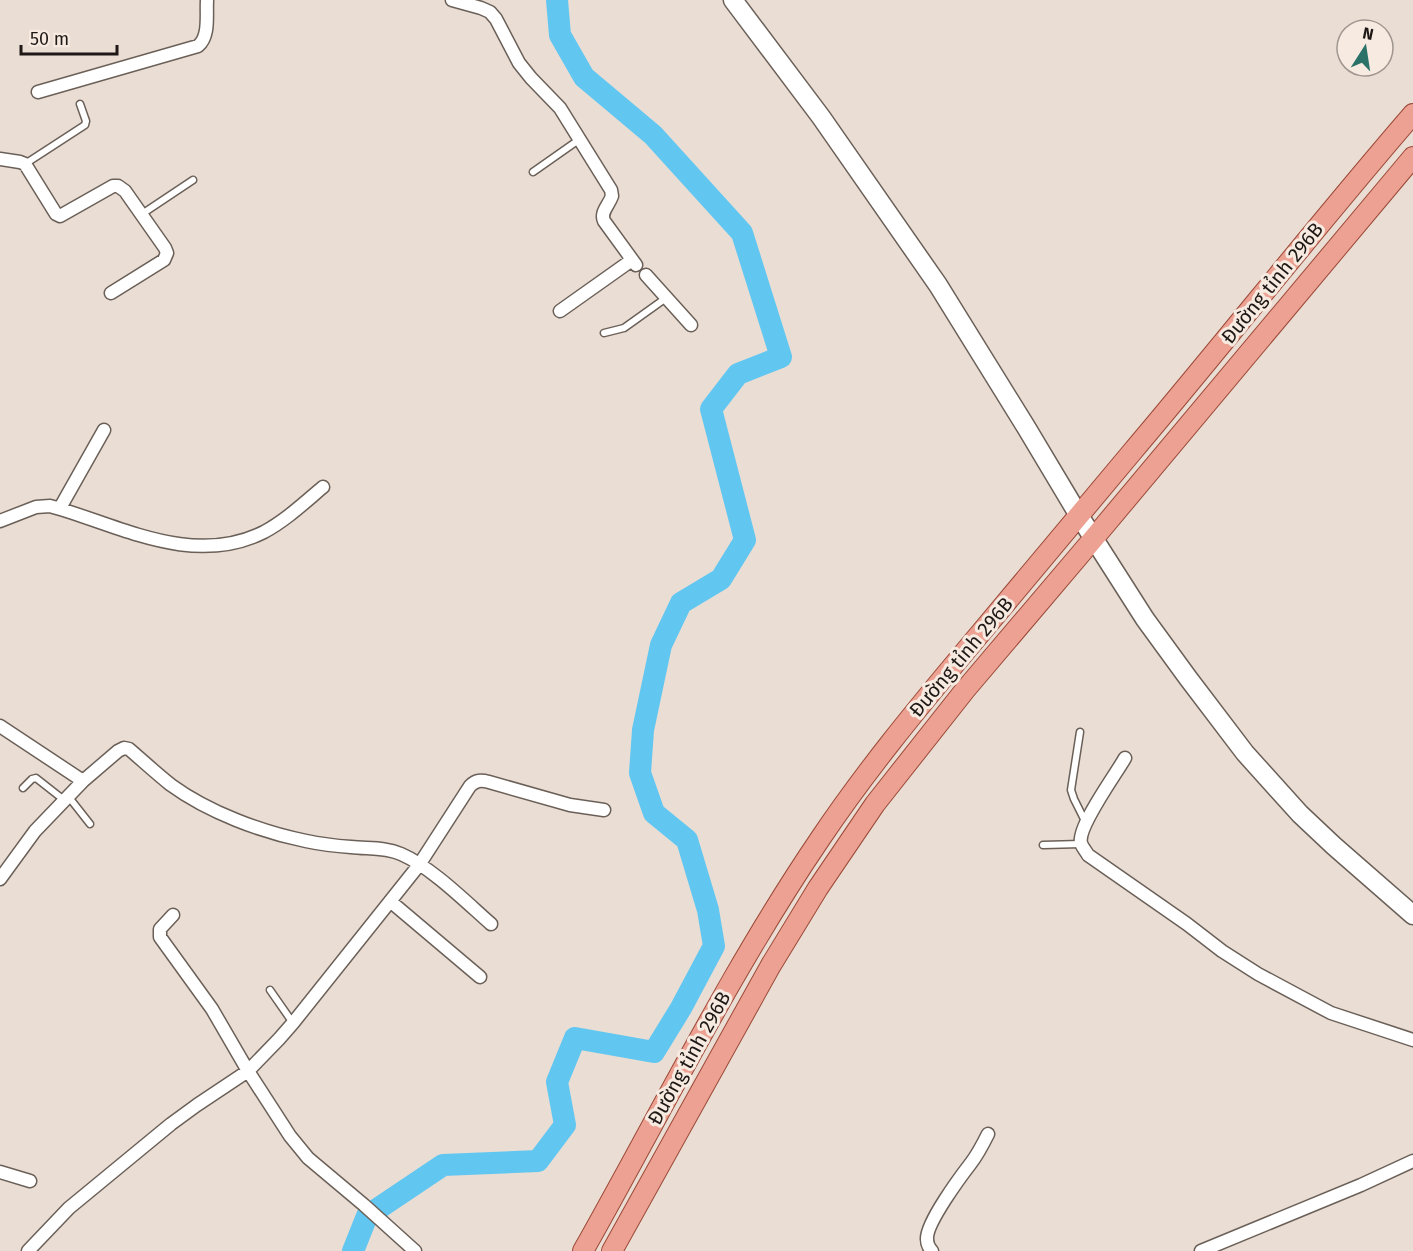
<svg xmlns="http://www.w3.org/2000/svg" width="1413" height="1251" font-family="'Fira Sans',sans-serif">
<style>
.lines{fill:none;stroke-linecap:round;stroke-linejoin:round}
.river{stroke:#61c7f1;stroke-width:22}
.lane-casing{stroke:#6b6058;stroke-width:9}
.street-casing{stroke:#6b6058;stroke-width:15}
.secondary-casing{stroke:#6b6058;stroke-width:21}
.primary-casing{stroke:#9b4937;stroke-width:22}
.lane{stroke:#fff;stroke-width:6}
.street{stroke:#fff;stroke-width:12}
.secondary{stroke:#fff;stroke-width:18}
.primary{stroke:#eca192;stroke-width:20}
.labels{text-anchor:middle;stroke-width:6;stroke-linejoin:round;paint-order:stroke}
.street-label{font-size:20px;fill:#1e1916;stroke:#f7eae1}
</style>
<rect width="100%" height="100%" fill="#eaddd4"/>
<g class="lines">
<path class="river" d="M353,1251L367,1216L443,1165L538,1161L565,1125L557,1082L575,1038L654,1052L681,1008L714,946L708,910L687,840L654,813L640,773L643,730L661,645L681,603L721,579L745,540L711,409L738,374L781,357L742,233L653,135L584,77L560,35L557,0"/>
<g class="lane-casing">
<path id="lane" d="M25,164L85,125L86,121L80,104
M533,172L580,139
M142,214L193,180
M604,333L624,328L666,298
M1080,732L1071,790L1074,799L1085,821
M23,788L32,779L36,778L64,800
M68,796L90,824
M1043,845L1081,844
M270,990L293,1023"/>
</g>
<g class="street-casing">
<path id="street" d="M452,0L481,8L490,12L496,19L519,63L531,78L560,108L611,190L612,196C609,205 600,212 604,221L636,265
M38,92L198,46C210,36 206,15 207,0
M0,159L20,162L25,164L56,214L60,216L113,186H118L125,191L165,248L167,253L164,260L111,293
M646,275L691,325
M560,311L632,260
M60,508L104,430
M0,521L36,507L50,506C119,525 192,568 264,532C286,520 304,503 323,487
M0,726L83,781
M1125,758C1116,774 1077,827 1081,843C1082,847 1086,851 1088,855L1187,924L1222,951L1258,974L1331,1013L1413,1040
M0,879L35,831L83,781L118,751L124,748L129,749C143,761 157,774 171,785C208,812 261,832 306,841C320,844 336,846 351,847C368,849 385,847 401,854C431,867 466,902 491,924
M390,901L480,977
M173,915L160,929V937L212,1009L248,1071L290,1136L308,1158L364,1205L415,1251
M0,1172L30,1181
M28,1251L69,1208L171,1124L197,1105L248,1071L279,1039L293,1023L419,865L470,786C476,780 481,780 489,782L570,805L604,810
M932,1251C929,1248 927,1243 927,1239C926,1223 961,1176 971,1163C978,1154 983,1144 988,1134
M1201,1251L1361,1185L1413,1161"/>
</g>
<g class="secondary-casing">
<path id="secondary" d="M733,0L821,117L938,285L1026,427L1078,514L1145,619L1188,678L1245,753L1300,814L1334,846L1413,915"/>
</g>
<g class="primary-casing">
<path id="primary" d="M583,1251C661,1113 731,970 820,839C865,772 916,710 968,648C1022,583 1077,518 1132,452C1226,341 1317,225 1413,114
M612,1251L771,965L818,888L875,804L965,690L1094,538L1413,157"/>
</g>
<use href="#lane" class="lane"/>
<use href="#street" class="street"/>
<use href="#secondary" class="secondary"/>
<use href="#primary" class="primary"/>
</g>
<g class="labels">
<g class="street-label">
<text transform="translate(1272 283) rotate(-51)" y="7">Đường tỉnh 296B</text>
<text transform="translate(961 657) rotate(-50)" y="7">Đường tỉnh 296B</text>
<text transform="translate(689 1058) rotate(-61)" y="7">Đường tỉnh 296B</text>
</g>
</g>
<g transform="translate(1365 48) rotate(12)"><circle r="28" fill="#f7eae1" stroke="#a09690" stroke-width="1.5"/>
<path d="M0-4.5L10 22L0 15L-10 22Z" fill="#2a7168"/>
<text y="-9" font-size="16" font-weight="bold" text-anchor="middle" fill="#1e1916">N</text>
</g>
<path d="M21 45v9h96v-9" fill="none" stroke="#1e1916" stroke-width="3"/>
<text x="30" y="45" font-size="18" fill="#1e1916" stroke="#f7eae1" stroke-width="4.5" paint-order="stroke">50 m</text>
</svg>
